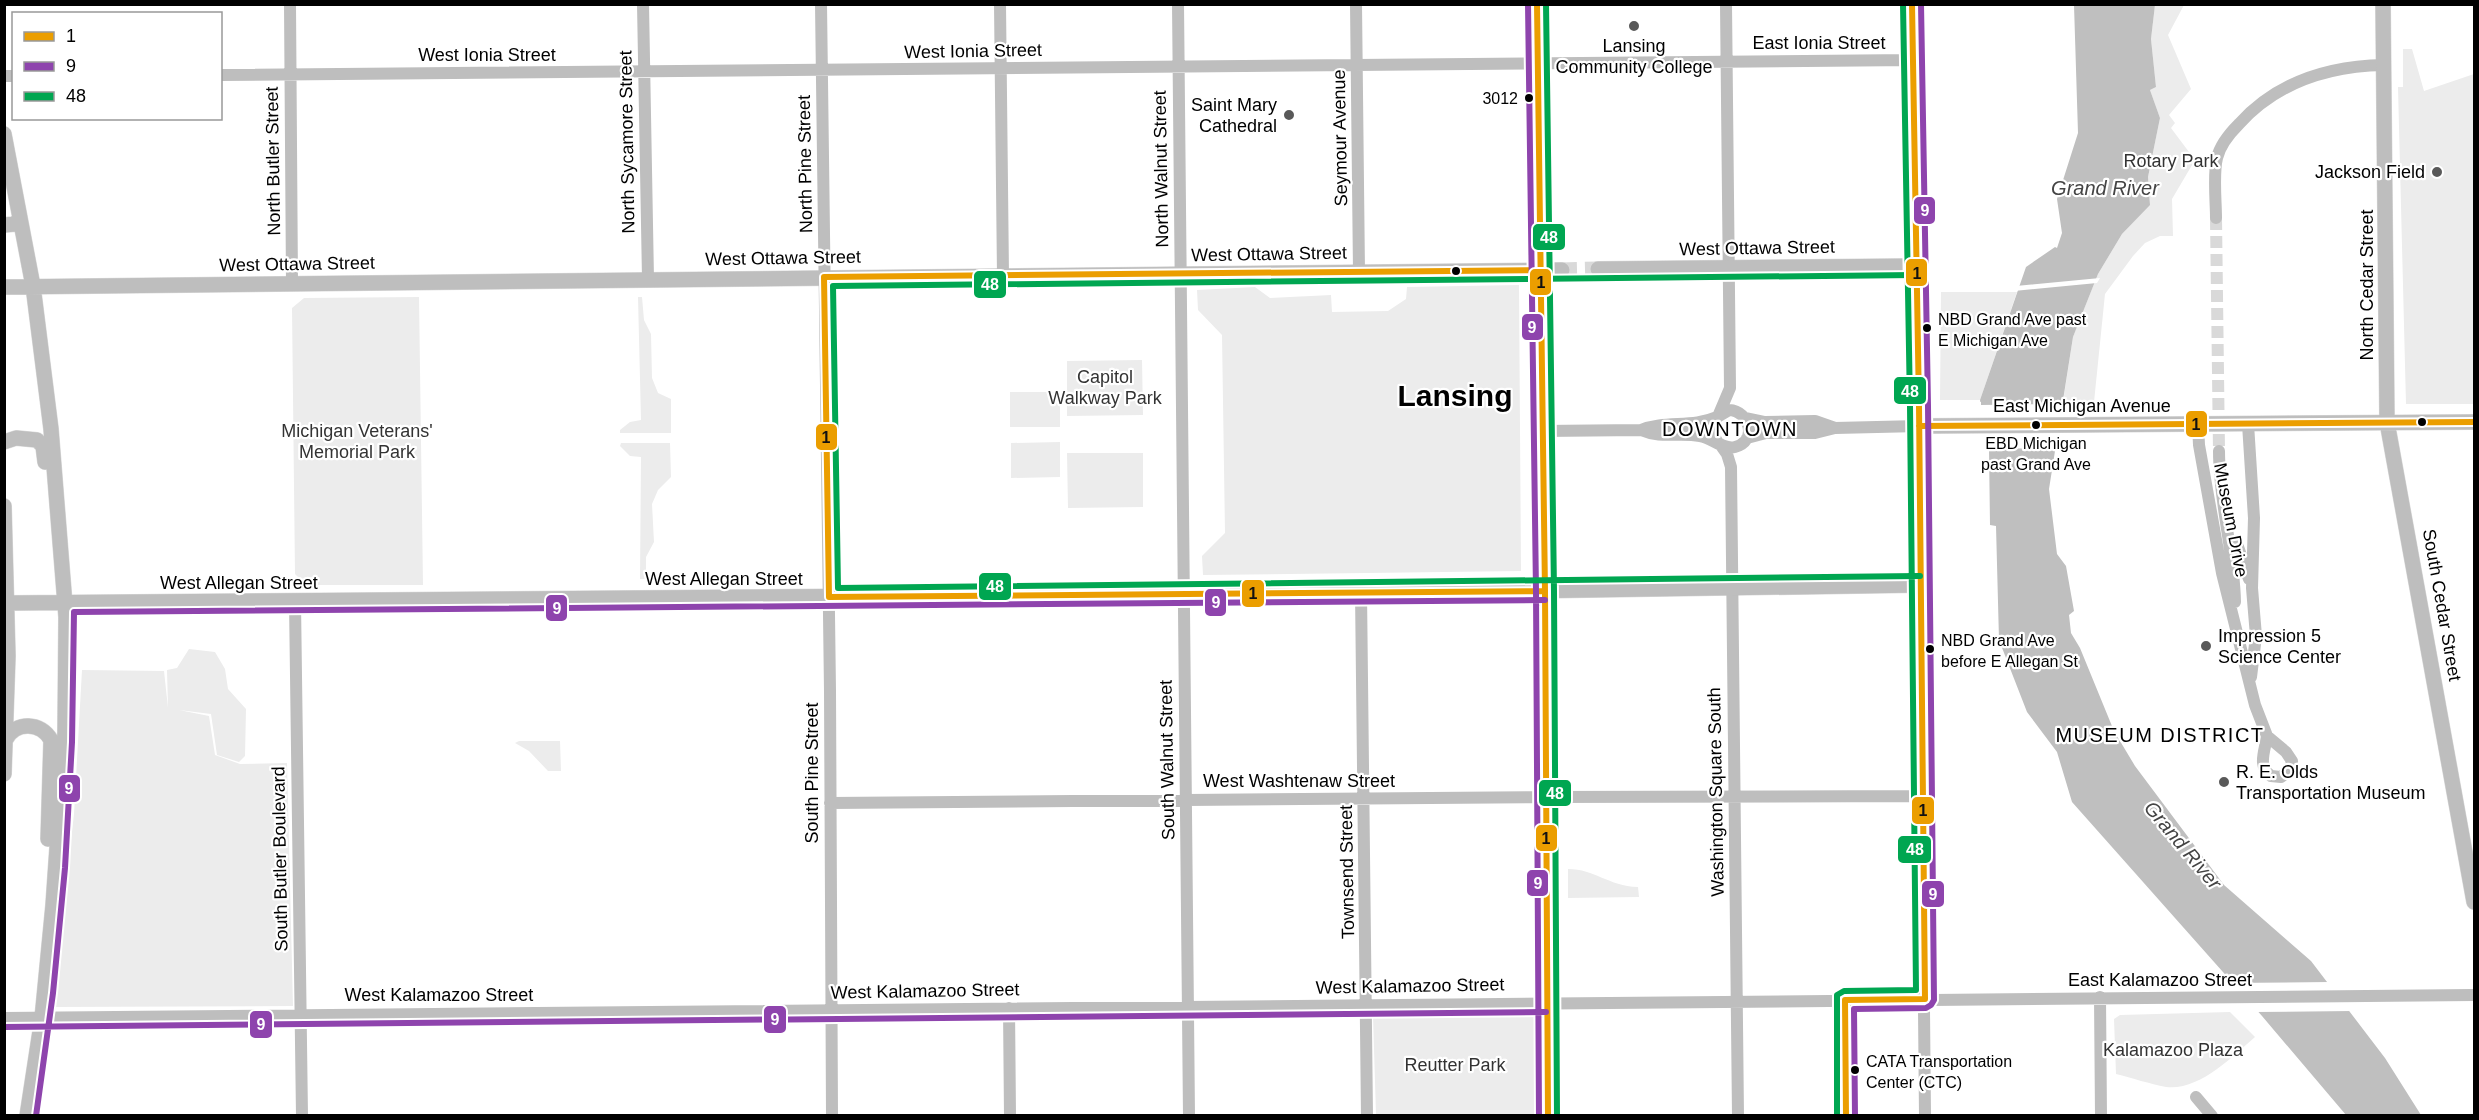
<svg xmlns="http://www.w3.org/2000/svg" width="2479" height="1120" font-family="Helvetica,sans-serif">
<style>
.green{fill:#ececec}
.water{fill:#bfbfbf}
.pier{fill:#fff}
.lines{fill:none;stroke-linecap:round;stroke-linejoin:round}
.minor-tunnel{stroke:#d9d9d9;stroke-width:12;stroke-dasharray:12 6;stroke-linecap:butt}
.major-tunnel{stroke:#d9d9d9;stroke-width:15;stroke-dasharray:15 8;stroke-linecap:butt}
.major-casing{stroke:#dbdbdb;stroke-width:16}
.minor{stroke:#bebebe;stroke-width:12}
.major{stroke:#bebebe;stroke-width:15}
.bus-1-casing{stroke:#fff;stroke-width:10}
.bus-2-casing{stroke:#fff;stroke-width:10}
.bus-3-casing{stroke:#fff;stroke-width:10}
.bus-1{stroke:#eb9e00;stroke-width:6}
.bus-2{stroke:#8e44ad;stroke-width:6}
.bus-3{stroke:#00a651;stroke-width:6}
.poi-dot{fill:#595959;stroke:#fff;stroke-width:2}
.bus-dot{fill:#000;stroke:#fff;stroke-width:2}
.labels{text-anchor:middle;stroke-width:4.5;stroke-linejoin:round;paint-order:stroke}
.bus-label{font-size:16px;fill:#000;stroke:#fff;text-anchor:start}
.street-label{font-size:18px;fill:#000;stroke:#fff}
.poi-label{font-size:18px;fill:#000;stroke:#fff;text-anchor:end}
.park-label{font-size:18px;fill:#333;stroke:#fff}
.water-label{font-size:20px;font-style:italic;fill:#444;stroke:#fff}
.neighbourhood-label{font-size:20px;letter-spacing:1.5px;fill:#000;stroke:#fff}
.town-label{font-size:30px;font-weight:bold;fill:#000;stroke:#fff}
.line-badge{stroke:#fff;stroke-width:2}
.badge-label{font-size:16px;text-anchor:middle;font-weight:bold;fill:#fff}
.pale-badge-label{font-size:16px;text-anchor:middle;font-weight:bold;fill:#111}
</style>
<rect width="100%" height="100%" fill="#fff"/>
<path class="green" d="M2155,5H2184L2168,35L2191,89L2169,115L2175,123L2171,128L2195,160L2172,199L2173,236H2160L2145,243L2133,256L2105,294L2094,402H2063L2073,337L2098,274L2122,234L2150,204L2148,177L2160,118L2150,90L2156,87L2151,39Z
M2403,49H2412L2424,91L2474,74V404H2406L2398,87H2403Z
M1519,285L1521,571L1203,575L1202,556L1225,533L1222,335L1198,310L1197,290L1255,287L1270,298L1331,295L1332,312L1388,311L1406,299L1407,287Z
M1941,292H2017L1980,400H1940Z
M419,297L423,585H306L295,574L292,308L304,298Z
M638,297H642L644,320L651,334L652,378L658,393L671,399V433H620V430L630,422L641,420Z
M1142,360L1143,415L1067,416V361Z
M1010,392H1060V427H1010Z
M1060,442V477L1011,478V443Z
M621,443H670L671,477L658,490L652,504L654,542L646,557V579H640L641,457L630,456L620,446Z
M1067,453H1143V507L1068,508Z
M189,649L215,652L225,669L228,689L246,709L245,756L239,762L217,755L211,714L179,710L209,716L215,755L240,764L287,763L293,1006L52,1007L74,814L82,670L164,671L168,708L167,670L177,668Z
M519,741H560L561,771H548L529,751L515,743Z
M1568,869C1595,869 1608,886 1638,887L1639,897L1568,898Z
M2230,1012L2255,1037C2232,1057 2199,1091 2166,1087C2150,1084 2132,1078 2116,1074L2114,1019L2120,1015Z
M1373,1015H1536L1537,1115H1376Z"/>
<path class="water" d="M2074,5H2155L2151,39L2156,87L2150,90L2160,118L2148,177L2150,205L2122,234L2098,274L2073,337L2049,489L2057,554L2066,566L2074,611L2069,615L2071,633L2080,648L2114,731L2135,766L2224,885L2311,961L2385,1058L2421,1115H2346L2262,1016L2072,802L2057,752L2027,712L1999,640L1996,526L1990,525L1989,449L1980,400L2026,267L2055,247L2057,248L2062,233L2057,199L2078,133Z"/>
<path class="pier" d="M2100,278L2097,283L2014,291L2016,286Z
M1977,402H1981V405L2065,404L2058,448L1986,449Z
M2330,982L2352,1011L2254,1012L2228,983Z"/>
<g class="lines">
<path class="minor-tunnel" d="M2216,218L2219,451"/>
<path class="major-tunnel" d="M1562,270L1598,269"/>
<g class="major-casing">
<path id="major" d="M2383,4L2387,422L2474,902
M4,134L33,286L51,429L66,617L65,732L53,905L42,1018L27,1116
M4,225L15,224L20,218
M4,287L1562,270
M1919,426L2474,422
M4,442L16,438L37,440L43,446L45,462
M4,506L8,656L4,774
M7,603L1520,591L1920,585L1915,266L1598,269
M6,739C16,721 41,722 51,740L48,839"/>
</g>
<path class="minor" d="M290,4L292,283
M643,4L648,279
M821,4L830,691L832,1116
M1000,4L1003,276
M1178,4L1189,1116
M1356,4L1359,272
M1537,4L1545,591L1548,1116
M1912,4L1915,266
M220,75L1912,60
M4,76H14
M2216,218C2216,201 2213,174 2217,158C2220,145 2230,133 2239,124C2277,82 2328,66 2384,65
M1719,414L1730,388L1726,4
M1746,418L1765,422L1815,421L1835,428
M2198,424L2199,445L2222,573L2255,705L2267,736
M2248,424L2254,518L2252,588L2256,636L2251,677
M1641,430C1662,439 1678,432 1700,436C1712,438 1723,450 1735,447C1758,441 1750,411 1729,410L1717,417L1712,432L1718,443
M1542,431L1641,430C1665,420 1692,428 1717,417
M1747,438L1766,433H1815L1835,428L1919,426
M1720,444L1727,454L1731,467L1738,1116
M2219,451C2219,502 2234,551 2235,602
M2236,541L2249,579
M1920,585L1925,1116
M1361,592L1367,1116
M295,602L302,1116
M2267,736L2286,752L2292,761L2290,770L2281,777L2271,776C2257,766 2265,751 2267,736Z
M830,803L1546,797L1922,796
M2100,997L2101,1116
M1009,1008L1010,1116
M4,1018L2474,995
M2196,1097L2212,1116"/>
<use href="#major" class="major"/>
<g class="bus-1-casing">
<path id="bus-1" d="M1537,4L1545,591L1548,1116
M1540,270L824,277L829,597L1545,591
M1919,426L2474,422
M1845,1000L1925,999L1919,406L1912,4
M1845,1000L1846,1116"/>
</g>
<g class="bus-2-casing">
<path id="bus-2" d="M1528,4L1536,591L1539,1116
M4,1027L1546,1012
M36,1116L53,993L65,868L72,742L74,612L1545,600
M1855,1116L1854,1009L1926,1008L1931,1005L1934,1000L1928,406L1921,4"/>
</g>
<g class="bus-3-casing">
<path id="bus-3" d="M1546,4L1554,591L1557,1116
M1915,275L833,286L838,588L1920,576
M1837,1116V995L1844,991L1916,990L1910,406L1903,4"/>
</g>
<use href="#bus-1" class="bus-1"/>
<use href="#bus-2" class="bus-2"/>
<use href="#bus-3" class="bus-3"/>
</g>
<g class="poi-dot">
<circle cx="1634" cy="26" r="6"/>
<circle cx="1289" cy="115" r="6"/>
<circle cx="2437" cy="172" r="6"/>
<circle cx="2206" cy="646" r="6"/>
<circle cx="2224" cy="782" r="6"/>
</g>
<g class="bus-dot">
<circle cx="1529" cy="98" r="5"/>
<circle cx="1456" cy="271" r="5"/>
<circle cx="1927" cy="328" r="5"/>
<circle cx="2422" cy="422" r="5"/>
<circle cx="2036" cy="425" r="5"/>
<circle cx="1930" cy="649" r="5"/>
<circle cx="1855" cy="1070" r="5"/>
</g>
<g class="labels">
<g class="bus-label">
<text x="1518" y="104" text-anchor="end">3012</text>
<text x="1938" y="325">NBD Grand Ave past<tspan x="1938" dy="21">E Michigan Ave</tspan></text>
<text x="2036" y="449" text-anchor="middle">EBD Michigan<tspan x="2036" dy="21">past Grand Ave</tspan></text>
<text x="1941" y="646">NBD Grand Ave<tspan x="1941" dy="21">before E Allegan St</tspan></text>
<text x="1866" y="1067">CATA Transportation<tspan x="1866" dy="21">Center (CTC)</tspan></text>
</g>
<g class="street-label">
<text x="1819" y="49">East Ionia Street</text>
<text transform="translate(973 51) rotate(-1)" y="6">West Ionia Street</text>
<text x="487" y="61">West Ionia Street</text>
<text transform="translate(1340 138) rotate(-91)" y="6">Seymour Avenue</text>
<text transform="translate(627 142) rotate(-91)" y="6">North Sycamore Street</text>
<text transform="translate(273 161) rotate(-91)" y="6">North Butler Street</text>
<text transform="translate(805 164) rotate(-91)" y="6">North Pine Street</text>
<text transform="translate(1161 169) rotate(-91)" y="6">North Walnut Street</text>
<text transform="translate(1757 248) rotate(-1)" y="6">West Ottawa Street</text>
<text transform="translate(1269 254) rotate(-1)" y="6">West Ottawa Street</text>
<text transform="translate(783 258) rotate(-1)" y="6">West Ottawa Street</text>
<text transform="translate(297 264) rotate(-1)" y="6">West Ottawa Street</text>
<text transform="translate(2367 285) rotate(-90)" y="6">North Cedar Street</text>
<text x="2082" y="412">East Michigan Avenue</text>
<text transform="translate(2231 520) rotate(79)" y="6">Museum Drive</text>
<text x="724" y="585">West Allegan Street</text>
<text x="239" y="589">West Allegan Street</text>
<text transform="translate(2442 605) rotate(80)" y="6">South Cedar Street</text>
<text transform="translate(1167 760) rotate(-91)" y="6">South Walnut Street</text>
<text transform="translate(812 773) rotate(-90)" y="6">South Pine Street</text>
<text x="1299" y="787">West Washtenaw Street</text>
<text transform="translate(1716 792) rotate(-91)" y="6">Washington Square South</text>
<text transform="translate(280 859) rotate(-91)" y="6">South Butler Boulevard</text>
<text transform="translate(1347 872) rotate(-91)" y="6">Townsend Street</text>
<text x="2160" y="986">East Kalamazoo Street</text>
<text transform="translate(1410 986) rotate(-1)" y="6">West Kalamazoo Street</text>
<text transform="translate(925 991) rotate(-1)" y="6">West Kalamazoo Street</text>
<text x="439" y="1001">West Kalamazoo Street</text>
</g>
<g class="poi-label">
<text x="1634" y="52" text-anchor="middle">Lansing<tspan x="1634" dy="21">Community College</tspan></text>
<text x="1277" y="111">Saint Mary<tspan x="1277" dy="21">Cathedral</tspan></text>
<text x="2425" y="178">Jackson Field</text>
<text x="2218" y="642" text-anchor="start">Impression 5<tspan x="2218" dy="21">Science Center</tspan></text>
<text x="2236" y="778" text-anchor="start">R. E. Olds<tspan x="2236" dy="21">Transportation Museum</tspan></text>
</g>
<g class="park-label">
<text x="2171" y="167">Rotary Park</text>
<text x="1105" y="383">Capitol<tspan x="1105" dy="21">Walkway Park</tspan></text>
<text x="357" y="437">Michigan Veterans'<tspan x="357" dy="21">Memorial Park</tspan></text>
<text x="2173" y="1056">Kalamazoo Plaza</text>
<text x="1455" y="1071">Reutter Park</text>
</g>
<g class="water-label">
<text x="2105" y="195">Grand River</text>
<text transform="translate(2183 845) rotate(50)" y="7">Grand River</text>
</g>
<g class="neighbourhood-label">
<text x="1730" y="436">DOWNTOWN</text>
<text x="2160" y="742">MUSEUM DISTRICT</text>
</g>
<g class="town-label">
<text x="1455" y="406">Lansing</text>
</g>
</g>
<g class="line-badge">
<rect x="1913" y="196" width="23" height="29" rx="6" fill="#8e44ad"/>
<rect x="1532" y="223" width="34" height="28" rx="6" fill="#00a651"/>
<rect x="1905" y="258" width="23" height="29" rx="6" fill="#eb9e00"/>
<rect x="1529" y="268" width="23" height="28" rx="6" fill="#eb9e00"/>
<rect x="973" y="270" width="34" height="29" rx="6" fill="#00a651"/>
<rect x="1521" y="313" width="23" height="28" rx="6" fill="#8e44ad"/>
<rect x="1893" y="376" width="34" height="29" rx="6" fill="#00a651"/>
<rect x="2185" y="410" width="23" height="28" rx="6" fill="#eb9e00"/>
<rect x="815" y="423" width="23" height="28" rx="6" fill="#eb9e00"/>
<rect x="978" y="572" width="34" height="29" rx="6" fill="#00a651"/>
<rect x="1241" y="579" width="24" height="29" rx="6" fill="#eb9e00"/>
<rect x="1204" y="588" width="23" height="29" rx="6" fill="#8e44ad"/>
<rect x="545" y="594" width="23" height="28" rx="6" fill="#8e44ad"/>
<rect x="58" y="774" width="23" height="29" rx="6" fill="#8e44ad"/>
<rect x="1538" y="779" width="34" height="28" rx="6" fill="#00a651"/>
<rect x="1911" y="796" width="24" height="29" rx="6" fill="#eb9e00"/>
<rect x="1535" y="824" width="23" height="28" rx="6" fill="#eb9e00"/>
<rect x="1897" y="835" width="35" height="29" rx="6" fill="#00a651"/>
<rect x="1526" y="869" width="23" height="28" rx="6" fill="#8e44ad"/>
<rect x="1921" y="880" width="24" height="28" rx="6" fill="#8e44ad"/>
<rect x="763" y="1005" width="24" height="29" rx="6" fill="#8e44ad"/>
<rect x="249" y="1010" width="24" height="29" rx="6" fill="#8e44ad"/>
</g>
<g class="badge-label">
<text x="1925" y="216">9</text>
<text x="1549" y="243">48</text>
<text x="990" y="290">48</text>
<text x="1532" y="333">9</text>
<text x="1910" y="397">48</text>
<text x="995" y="592">48</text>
<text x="1216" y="608">9</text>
<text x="557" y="614">9</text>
<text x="69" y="794">9</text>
<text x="1555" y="799">48</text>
<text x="1915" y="855">48</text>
<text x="1538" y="889">9</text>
<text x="1933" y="900">9</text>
<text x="775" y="1025">9</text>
<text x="261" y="1030">9</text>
</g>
<g class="pale-badge-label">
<text x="1917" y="279">1</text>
<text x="1541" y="288">1</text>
<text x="2196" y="430">1</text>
<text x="826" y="443">1</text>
<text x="1253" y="599">1</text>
<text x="1923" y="816">1</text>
<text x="1546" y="844">1</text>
</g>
<rect width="2479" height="1120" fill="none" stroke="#000000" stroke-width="12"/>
<rect x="12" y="12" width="210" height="108" fill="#ffffff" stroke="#999999" stroke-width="1.5"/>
<rect x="24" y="32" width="30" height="9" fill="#eb9e00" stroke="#999999" stroke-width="1.5"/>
<text x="66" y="42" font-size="18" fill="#000000">1</text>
<rect x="24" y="62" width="30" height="9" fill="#8e44ad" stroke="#999999" stroke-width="1.5"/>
<text x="66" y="72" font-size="18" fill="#000000">9</text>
<rect x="24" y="92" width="30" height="9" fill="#00a651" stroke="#999999" stroke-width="1.5"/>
<text x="66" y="102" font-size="18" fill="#000000">48</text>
</svg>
